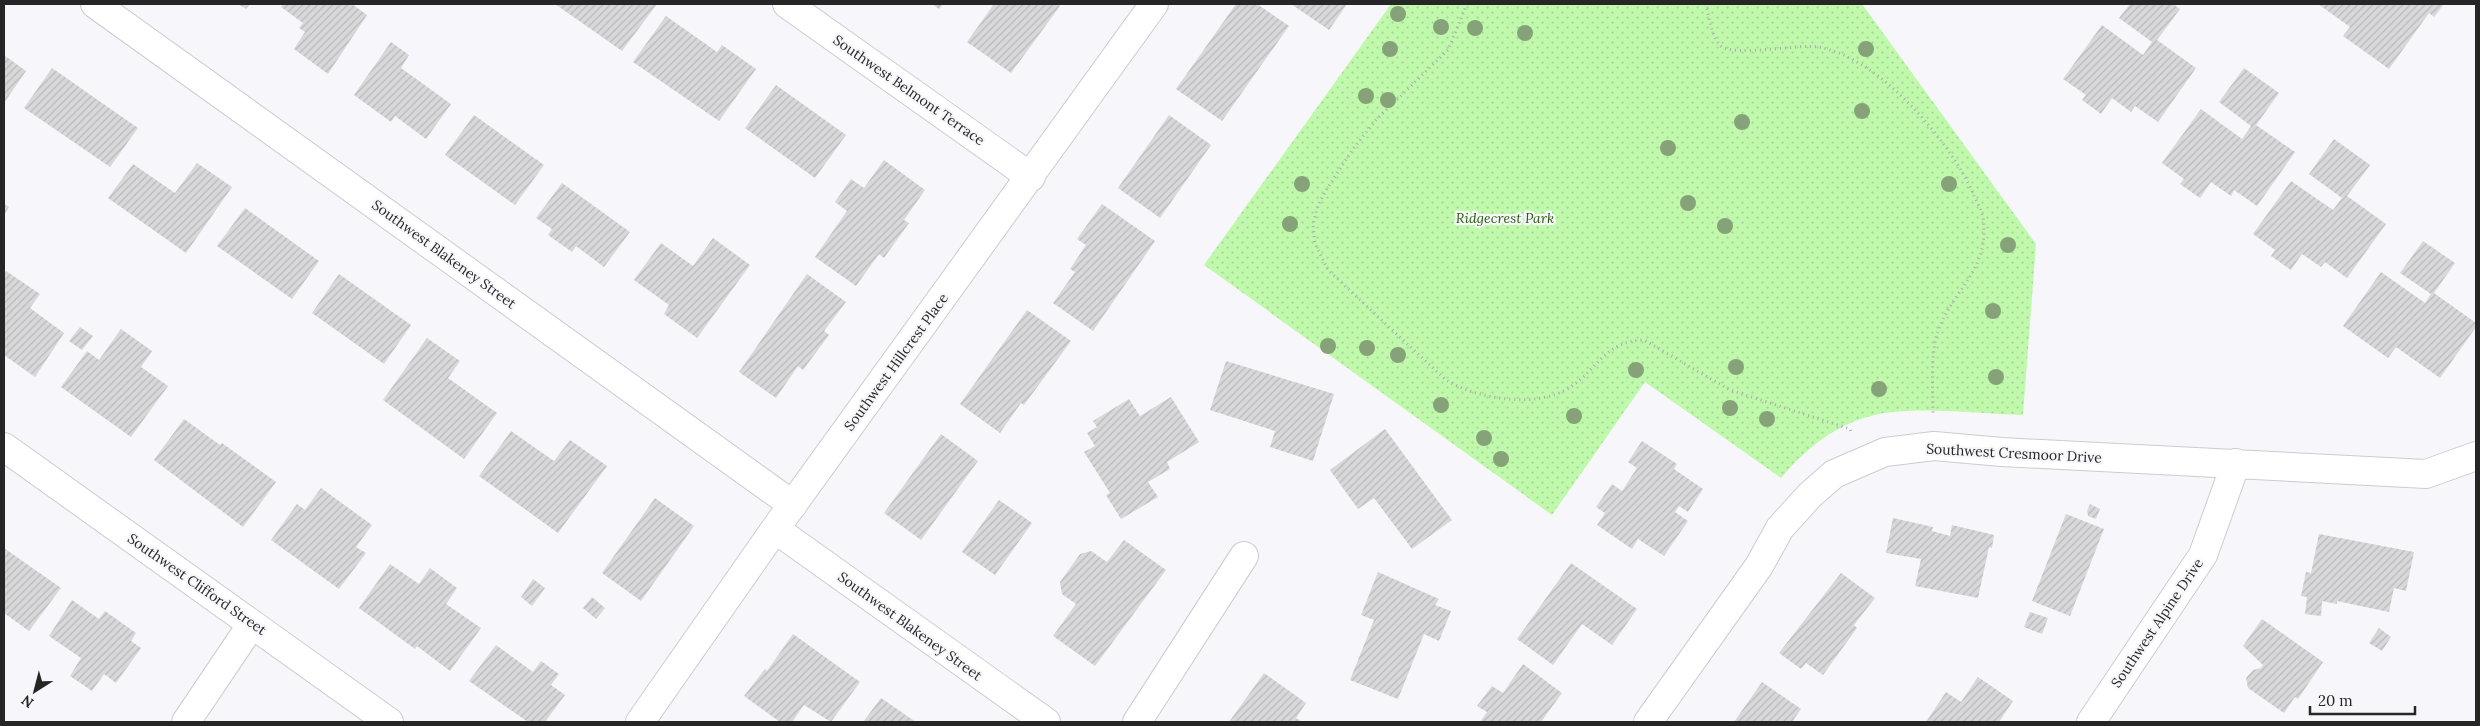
<svg xmlns="http://www.w3.org/2000/svg" width="2480" height="726" font-family="Lora,serif">
<style>
.park{fill:url(#park-dots)}
.building{fill:url(#building-hatch)}
.lines{fill:none;stroke-linecap:round;stroke-linejoin:round}
.minor-casing{stroke:#ccccd0;stroke-width:30}
.path{stroke:#a9a9ac;stroke-width:3;stroke-dasharray:1 4;stroke-linecap:butt}
.minor{stroke:#fff;stroke-width:28}
.tree{fill:#86a279}
.labels{text-anchor:middle;stroke-width:4.5;stroke-linejoin:round;paint-order:stroke}
.street-label{font-size:14px;fill:#262627;stroke:#f7f7fb}
.park-label{font-size:14px;font-style:italic;fill:#295d0e;stroke:#f7f7fb}
</style>
<defs>
<pattern id="park-dots" width="8" height="8" patternUnits="userSpaceOnUse" patternTransform="scale(1.25)"><rect width="8" height="8" fill="#c0f9ac"/><path d="M2 2h.1M6 6h.1" fill="none" stroke="#a5d594" stroke-width="1.8" stroke-linecap="round"/></pattern>
<pattern id="building-hatch" width="6" height="6" patternUnits="userSpaceOnUse" patternTransform="scale(1.25)"><rect width="6" height="6" fill="#d8d8db"/><path d="M-1 1l2-2M0 6l6-6M5 7l2-2" fill="none" stroke="#b9b9bc"/></pattern>
</defs>
<rect width="100%" height="100%" fill="#f7f7fb"/>
<path class="park" d="M1391,4H1862L2036,244L2023,415C1980,414 1910,405 1871,416C1833,426 1806,449 1781,478L1645,382L1552,515L1204,265Z"/>
<path class="building" d="M238,4H250L246,9Z
M283,4H352L367,15L328,74L294,49L305,32L299,28L303,23L281,7Z
M555,4H657L622,51Z
M932,4H943L939,9Z
M994,4H1057L1060,6L1011,73L967,42Z
M1236,4H1257L1289,26L1222,121L1176,89Z
M1291,4H1347L1329,30Z
M2130,4H2173L2180,9L2157,40L2196,68L2158,122L2135,106L2131,112L2112,98L2101,114L2082,100L2086,95L2063,79L2102,25L2143,55L2152,42L2119,18Z
M2318,4H2444L2434,17L2429,13L2389,69L2343,36L2350,27Z
M666,16L717,52L722,45L756,69L719,121L633,62Z
M391,42L409,55L401,68L451,104L426,139L395,116L391,122L354,95Z
M4,55L26,71L4,103Z
M52,68L138,128L110,167L24,108Z
M2244,68L2279,93L2256,125L2295,152L2257,206L2234,190L2231,196L2211,182L2200,198L2180,184L2184,179L2162,163L2201,109L2242,139L2251,126L2219,102Z
M776,85L846,135L815,178L745,128Z
M474,115L544,165L515,205L445,155Z
M1169,115L1211,145L1160,218L1118,188Z
M2334,139L2370,165L2347,196L2386,224L2347,278L2325,262L2321,267L2302,254L2291,270L2271,256L2275,250L2253,234L2291,181L2333,210L2342,198L2309,174Z
M884,160L925,190L904,220L909,223L884,258L879,254L856,286L815,257L847,211L835,202L851,179L864,188Z
M197,163L232,187L186,253L108,198L133,164L175,193Z
M562,183L630,232L604,267L576,246L572,252L548,235L552,229L536,218Z
M4,204L9,207L4,215Z
M1102,204L1155,241L1093,331L1053,303L1075,272L1070,269L1086,245L1077,239Z
M245,208L319,261L292,299L217,246Z
M713,238L750,265L697,338L664,314L669,305L634,280L661,243L693,266Z
M2423,241L2455,263L2434,293L2476,323V327L2440,378L2396,347L2388,358L2343,326L2381,272L2425,303L2431,294L2400,273Z
M6,271L40,294L30,308L64,333L35,377L4,355V275Z
M339,274L411,325L384,364L312,313Z
M807,274L846,302L824,331L829,335L803,370L798,366L776,398L739,372Z
M1027,310L1071,341L1024,405L1021,403L1000,433L960,404Z
M80,327L93,336L82,350L69,341Z
M121,329L152,351L141,367L168,386L131,437L61,387L87,351L99,360Z
M427,338L460,361L448,378L497,413L464,459L383,400Z
M1226,361L1334,394L1313,461L1270,447L1275,431L1210,410Z
M1171,397L1199,442L1167,462L1170,469L1148,482L1158,497L1121,519L1106,495L1110,493L1084,452L1095,446L1087,433L1097,427L1093,421L1129,399L1140,416Z
M184,419L220,445L222,443L276,482L243,527L154,460Z
M1385,429L1452,520L1412,549L1374,498L1358,509L1330,470Z
M511,431L554,461L570,440L607,466L558,533L479,476Z
M941,434L978,461L921,540L884,513Z
M1642,441L1677,464L1674,469L1703,489L1688,512L1679,506L1675,512L1688,521L1664,556L1638,539L1632,549L1597,525L1605,513L1596,507L1612,484L1622,491L1637,468L1628,462Z
M321,488L372,525L356,547L366,553L339,589L271,540L297,504L305,510Z
M655,498L694,526L641,601L602,573Z
M999,500L1032,523L995,575L962,552Z
M2090,504L2100,509L2096,519L2088,516L2087,511Z
M2066,514L2104,529L2070,616L2032,601Z
M1893,518L1933,527L1932,531L1950,536L1952,525L1994,535L1992,548L1989,547L1978,598L1915,586L1921,559L1886,553Z
M2319,534L2414,552L2406,591L2394,588L2389,612L2337,601V604L2322,601L2321,616L2305,614L2307,597L2301,596L2306,572L2311,573Z
M1124,540L1166,570L1095,666L1053,636L1076,604L1062,594L1060,582L1080,554L1091,551L1107,562Z
M4,548L61,588L29,631L4,613Z
M1571,563L1637,609L1612,645L1582,624L1553,665L1517,639Z
M390,564L419,584L430,568L457,588L446,604L481,628L450,671L417,646L415,649L359,608Z
M1378,572L1439,599L1435,605L1451,611L1439,641L1424,634L1398,699L1350,680L1374,620L1361,615Z
M1841,573L1875,598L1854,625L1857,628L1823,675L1806,663L1801,669L1779,653Z
M533,579L545,588L532,606L521,597Z
M592,597L605,608L596,619L583,608Z
M72,600L99,619L105,611L136,633L131,641L141,648L116,683L104,674L92,691L70,676L81,658L49,636Z
M2030,612L2048,618L2042,634L2024,627Z
M2262,619L2323,662L2298,699L2295,697L2284,713L2248,688L2246,678L2253,670L2261,668L2263,665L2243,646Z
M2379,628L2391,637L2382,651L2369,643Z
M793,634L860,682L831,722L804,705L792,722H780L744,696L765,669L767,671Z
M496,645L533,672L541,661L559,674L551,685L565,695L545,722H528L469,681Z
M1523,664L1562,693L1541,722H1480L1487,712L1477,706L1492,686L1503,693Z
M1264,673L1306,703L1296,718L1302,722H1229Z
M1978,677L2013,701L1999,722H1926L1946,692L1961,702Z
M1762,682L1801,709L1792,722H1734Z
M881,698L916,722H863Z"/>
<g class="lines">
<g class="minor-casing">
<path id="minor" d="M95,4L793,505
M787,4L1031,177
M4,447L389,722
M775,529L1046,722
M186,722L252,624
M640,722L775,529L1154,4
M1137,722L1244,556
M1648,722L1759,566L1780,528L1810,495L1834,474L1885,452L1934,446L2002,452L2426,474L2476,456
M2091,722L2203,555L2236,463"/>
</g>
<path class="path" d="M1467,4L1448,50L1376,120L1353,149L1328,187L1318,205L1313,225L1315,244L1328,270L1446,380C1477,399 1536,409 1569,388C1598,370 1604,341 1644,340L1730,390L1850,429L1851,432
M1706,4C1709,16 1711,37 1721,46C1734,57 1797,44 1818,47C1879,57 1949,140 1973,193C1976,201 1982,210 1983,218C1990,271 1954,287 1938,331C1930,353 1933,390 1933,413"/>
<use href="#minor" class="minor"/>
</g>
<g class="tree">
<circle cx="1398" cy="14" r="8"/>
<circle cx="1441" cy="27" r="8"/>
<circle cx="1475" cy="28" r="8"/>
<circle cx="1525" cy="33" r="8"/>
<circle cx="1390" cy="49" r="8"/>
<circle cx="1866" cy="49" r="8"/>
<circle cx="1366" cy="96" r="8"/>
<circle cx="1388" cy="100" r="8"/>
<circle cx="1862" cy="111" r="8"/>
<circle cx="1742" cy="122" r="8"/>
<circle cx="1668" cy="148" r="8"/>
<circle cx="1302" cy="184" r="8"/>
<circle cx="1949" cy="184" r="8"/>
<circle cx="1688" cy="203" r="8"/>
<circle cx="1290" cy="224" r="8"/>
<circle cx="1725" cy="226" r="8"/>
<circle cx="2008" cy="245" r="8"/>
<circle cx="1993" cy="311" r="8"/>
<circle cx="1328" cy="346" r="8"/>
<circle cx="1367" cy="348" r="8"/>
<circle cx="1398" cy="355" r="8"/>
<circle cx="1736" cy="367" r="8"/>
<circle cx="1636" cy="370" r="8"/>
<circle cx="1996" cy="377" r="8"/>
<circle cx="1879" cy="389" r="8"/>
<circle cx="1441" cy="405" r="8"/>
<circle cx="1730" cy="408" r="8"/>
<circle cx="1574" cy="416" r="8"/>
<circle cx="1767" cy="419" r="8"/>
<circle cx="1484" cy="438" r="8"/>
<circle cx="1501" cy="459" r="8"/>
</g>
<g class="labels">
<g class="street-label">
<text transform="translate(909 90) rotate(35)" y="5">Southwest Belmont Terrace</text>
<text transform="translate(444 254) rotate(36)" y="5">Southwest Blakeney Street</text>
<text transform="translate(896 362) rotate(-54)" y="5">Southwest Hillcrest Place</text>
<text transform="translate(2014 453) rotate(3)" y="5">Southwest Cresmoor Drive</text>
<text transform="translate(197 584) rotate(35)" y="5">Southwest Clifford Street</text>
<text transform="translate(2157 623) rotate(-56)" y="5">Southwest Alpine Drive</text>
<text transform="translate(910 626) rotate(36)" y="5">Southwest Blakeney Street</text>
</g>
<g class="park-label">
<text x="1505" y="223">Ridgecrest Park</text>
</g>
</g>
<rect width="2480" height="726" fill="none" stroke="#262627" stroke-width="10"/>
<g transform="translate(35 691) rotate(216)" stroke="#f7f7fb" stroke-width="4" paint-order="stroke">
<path d="M0-4L9 19L0 12L-9 19Z" fill="#262627"/>
<text y="-8" font-size="14" font-weight="bold" text-anchor="middle" fill="#262627">N</text>
</g>
<path d="M2310 706v8h105v-8" fill="none" stroke="#262627" stroke-width="2.5"/>
<text x="2318" y="706" font-size="15" fill="#262627" stroke="#f7f7fb" stroke-width="4" paint-order="stroke">20 m</text>
</svg>
